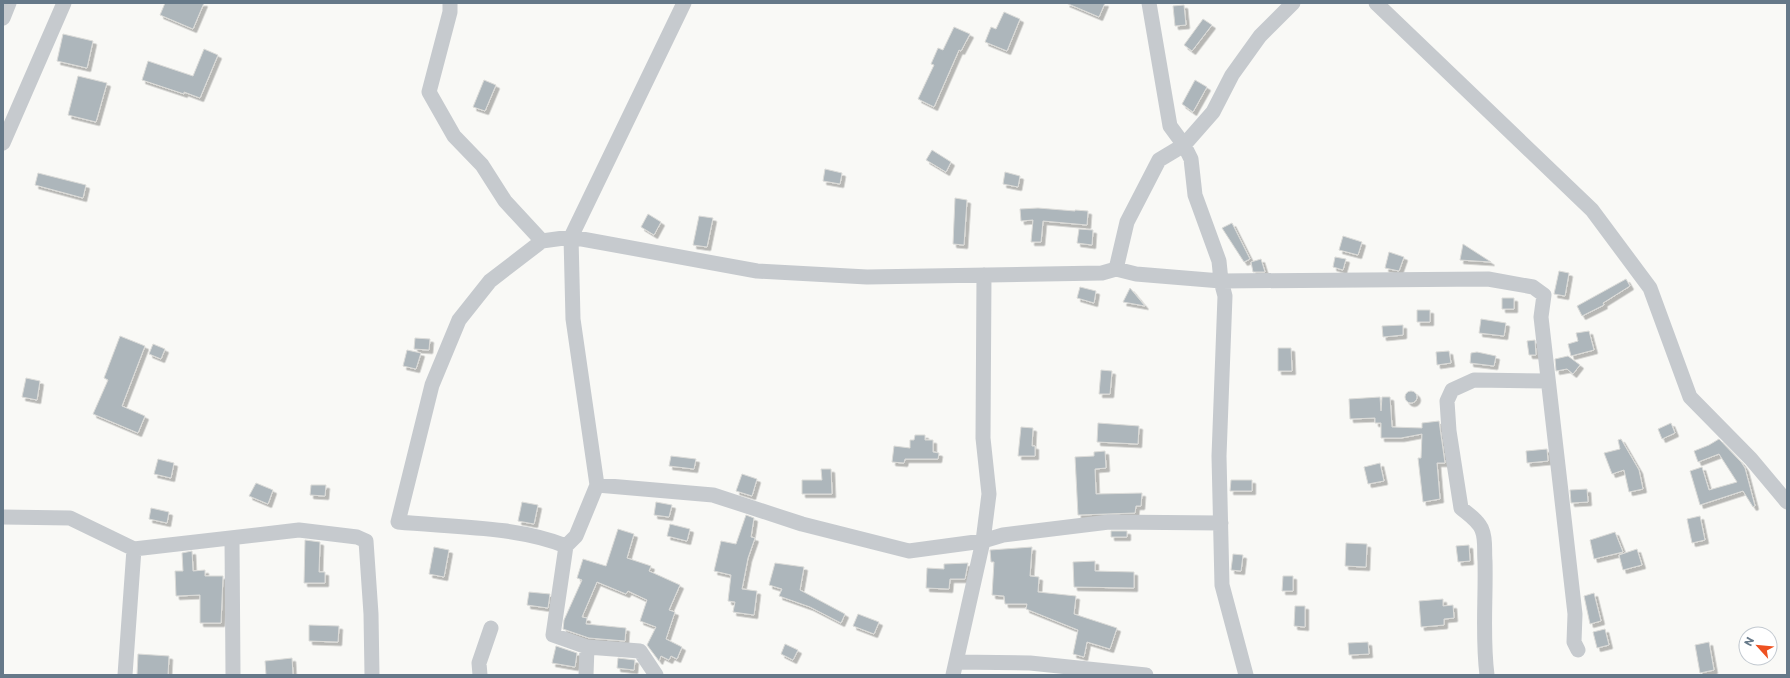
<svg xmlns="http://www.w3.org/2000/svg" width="1790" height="678" font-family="Commissioner,sans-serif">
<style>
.building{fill:#adb6bb;stroke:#dbdbd8;filter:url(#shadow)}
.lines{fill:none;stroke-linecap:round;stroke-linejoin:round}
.minor{stroke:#c6cace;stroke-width:15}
</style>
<defs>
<filter id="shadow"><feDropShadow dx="3.5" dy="3.5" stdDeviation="0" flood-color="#0004"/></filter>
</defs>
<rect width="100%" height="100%" fill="#f9f9f6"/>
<path class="building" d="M165,3H204L193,29L160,15Z
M1066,3H1105L1099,17Z
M1184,5L1186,25L1175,26L1173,6Z
M1004,12L1020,19L1007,51L985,42L991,27L996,29Z
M1203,19L1212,25L1192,51L1184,45Z
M954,27L970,34L961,51L959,50L934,107L918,99L934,65L931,64L938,48L943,50Z
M63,34L93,41L87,68L57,61Z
M204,49L218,55L200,98L184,92V94L142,80L148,61L193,76Z
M78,76L107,83L96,122L68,115Z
M484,80L496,85L485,111L473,107Z
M1195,80L1207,87L1193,112L1182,104Z
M932,150L951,162L946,172L926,160Z
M825,169L842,173L840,184L823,181Z
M1005,172L1020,176L1018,187L1003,184Z
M38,173L86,185L83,198L35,185Z
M955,198L967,200L964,245L953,244Z
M1038,208L1075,211V210L1088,211L1087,225L1043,221L1041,242H1031L1033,220L1021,221L1020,209Z
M648,214L661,222L654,235L641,227Z
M699,216L713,218L707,247L693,245Z
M1232,223L1250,259L1244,262L1222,228Z
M1079,229L1093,230L1092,245L1077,243Z
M1343,236L1362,242L1358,255L1339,250Z
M1463,244L1491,262L1460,260Z
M1389,252L1404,257L1399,271L1385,268Z
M1335,257L1346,259L1343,270L1333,267Z
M1261,259L1265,272H1253L1251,262Z
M1559,271L1569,273L1565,296L1554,294Z
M1626,279L1630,286L1603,303L1604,305L1582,316L1577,306Z
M1080,287L1096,291L1094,303L1077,298Z
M1130,288L1145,306L1123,302Z
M1502,298H1514V309H1502Z
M1417,310H1430V322H1417Z
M1481,319L1506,323L1504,336L1479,333Z
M1403,325V335L1383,337L1382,326Z
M1589,331L1594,350L1571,356L1568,344L1578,341L1576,333Z
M120,336L145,346L122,406L145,416L138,433L93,414L108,380L104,378Z
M415,338L430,339L429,350L414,349Z
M1535,340L1536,355H1529L1527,341Z
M153,344L165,349L161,359L149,354Z
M1278,348H1291L1292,371H1278Z
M407,350L421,353L416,369L403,366Z
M1449,351L1451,363L1437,365L1436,352Z
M1477,352L1496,356L1494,366L1470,363L1471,353Z
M1568,356L1580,365L1573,374L1567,369L1556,371L1555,359Z
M1101,370L1112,371L1110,394H1099Z
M26,378L40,381L37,400L22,397Z
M1405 397a6 6 0 1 1 12 0a6 6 0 1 1-12 0Z
M1380,397L1381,411L1382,397H1390L1392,427L1422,428V423L1439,421L1445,463H1437L1440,499L1423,502L1418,458H1421L1422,434L1401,438H1381V423H1375V418L1350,419L1349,399Z
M1098,423L1139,426L1138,444L1097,442Z
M1671,423L1675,433L1662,439L1658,429Z
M1021,427L1033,428L1032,446H1035V456H1018Z
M915,435H925V440H933V452L939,453L938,459H905L904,463L892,462L894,446L910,448V440H914Z
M1621,439L1639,470L1643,489L1629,492L1624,470L1612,474L1604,453L1620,449L1618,440Z
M1719,439L1741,462L1745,468L1755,506L1753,507L1743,491L1700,505L1690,471L1702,467L1709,490L1737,482L1719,454L1698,462L1694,451L1709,445Z
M1547,449L1548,461L1527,463L1526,451Z
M1105,451L1106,468L1095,469L1096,494L1142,493L1141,506H1136L1135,513L1078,515L1075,457L1094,456V452Z
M671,456L696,459L694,469L669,466Z
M158,459L174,463L171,478L154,474Z
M1380,463L1384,481L1368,484L1364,467Z
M821,469H831L832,494H802V480H822Z
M742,474L757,479L752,496L736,491Z
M1231,480H1252V491H1230Z
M256,483L273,490L268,504L249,496Z
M311,485H326L325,496L310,495Z
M1587,489L1588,502L1571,503L1570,490Z
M522,502L538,505L534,524L518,521Z
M656,502L672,505L669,517L654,515Z
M151,508L169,512L167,523L149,519Z
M746,515L754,518L751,537L755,538L748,558L742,589L757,591L754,615L733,612L735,602L728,601L731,575L714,571L721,541L736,544Z
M1700,516L1705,540L1692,543L1687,519Z
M670,524L690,529L687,541L667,536Z
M618,529L634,534L627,558L651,566L649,571L680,585L669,610L675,612L666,639L682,647L677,659L671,656L669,660L661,656L659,661L647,645L656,627L640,621L647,600L628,591L626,594L597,582L582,617L587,618L586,624L626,628L625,641L589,638L563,629L564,620L582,580L577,578L583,559L606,566Z
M1111,531H1127V537H1111Z
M1615,532L1623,552L1594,559L1590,540Z
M305,540L320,542L319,572H325V583H304Z
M1346,543L1367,544L1366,567L1345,566Z
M1469,545L1470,561L1458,562L1456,546Z
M434,547L449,550L444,577L429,574Z
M1032,547L1030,576L1039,577L1038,592L1076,596L1074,614L1117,628L1110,649L1087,642L1084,657L1073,654L1078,630L1026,609L1027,604H1005L1004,596L992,595L994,562H991L990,550Z
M1637,549L1642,565L1623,570L1619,555Z
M192,551L193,571L205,570V576H223L221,623H200V595L176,596L175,571H183L182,553Z
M1233,554L1243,555L1241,571L1231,570Z
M1095,561V571L1134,572V588L1074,587L1073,562Z
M775,563L804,567L800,590L845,614L841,623L810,607L779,596L782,589L769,585Z
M968,563L965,579H950L949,589L926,588L927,568L944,569V564Z
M1283,576H1293V591H1282Z
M529,592L550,594L548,608L527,605Z
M1594,593L1601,621L1590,624L1584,596Z
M1443,599V606L1453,605L1454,618L1444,619V625L1421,627L1419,601Z
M1295,606H1305V627L1294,626Z
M858,614L879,622L874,634L853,626Z
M309,625L339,626L338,642L309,641Z
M1605,629L1609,645L1597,648L1593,632Z
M1368,642L1369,654L1349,655L1348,643Z
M1709,642L1714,670L1700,673L1695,645Z
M785,644L798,650L793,660L781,654Z
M556,646L577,653L575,667L552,663Z
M138,654L169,656L168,675H137Z
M292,658L293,675H266L265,661Z
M618,658L635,660L634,670L617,668Z"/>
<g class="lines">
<path class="minor" d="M450,3V12L429,92L454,136L482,165L505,201L542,241
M1149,3L1170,126L1184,145L1191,159L1195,195L1219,261L1221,281L1225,296L1219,456L1222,585L1246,675
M1376,3L1592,210L1650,288L1690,397L1751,459L1787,502
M3,18L9,3
M3,143L64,3
M1116,269L1127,222L1159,160L1184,145L1213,112L1232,75L1260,36L1293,3
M597,485L713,495L802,524L909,551L983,541L1003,535L1109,522L1221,523
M3,517L70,518L134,549L125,675
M232,538L233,675
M566,546C517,526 451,527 398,522L432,385L459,320L490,281L542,241L571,237L757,271L867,277L1102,273L1116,269L1136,274L1221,281L1488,279L1533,287L1544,295L1541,317L1575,614L1574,642L1578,650
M134,549L299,530L357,537L366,541L371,614L372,675
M956,662L1030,663L1146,675
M480,675L479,663L491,628
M586,675L587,647
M656,675L640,651L587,647L553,635L566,546L576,536L597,485L573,319L571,237L684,3
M953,675L983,541L989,494L983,438L984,275
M1487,675C1482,637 1486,599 1485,561C1484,551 1486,539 1482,530C1479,521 1468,514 1461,508L1449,431L1447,401L1452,390L1474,380L1548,381"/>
</g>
<rect width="1790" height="678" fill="none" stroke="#667989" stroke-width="8"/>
<g transform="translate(1758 646) rotate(297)"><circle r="19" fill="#ffffff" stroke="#c2c9d0"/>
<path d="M0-3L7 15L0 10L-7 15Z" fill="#ee5121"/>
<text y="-6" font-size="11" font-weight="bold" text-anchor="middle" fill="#667989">N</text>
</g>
</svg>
